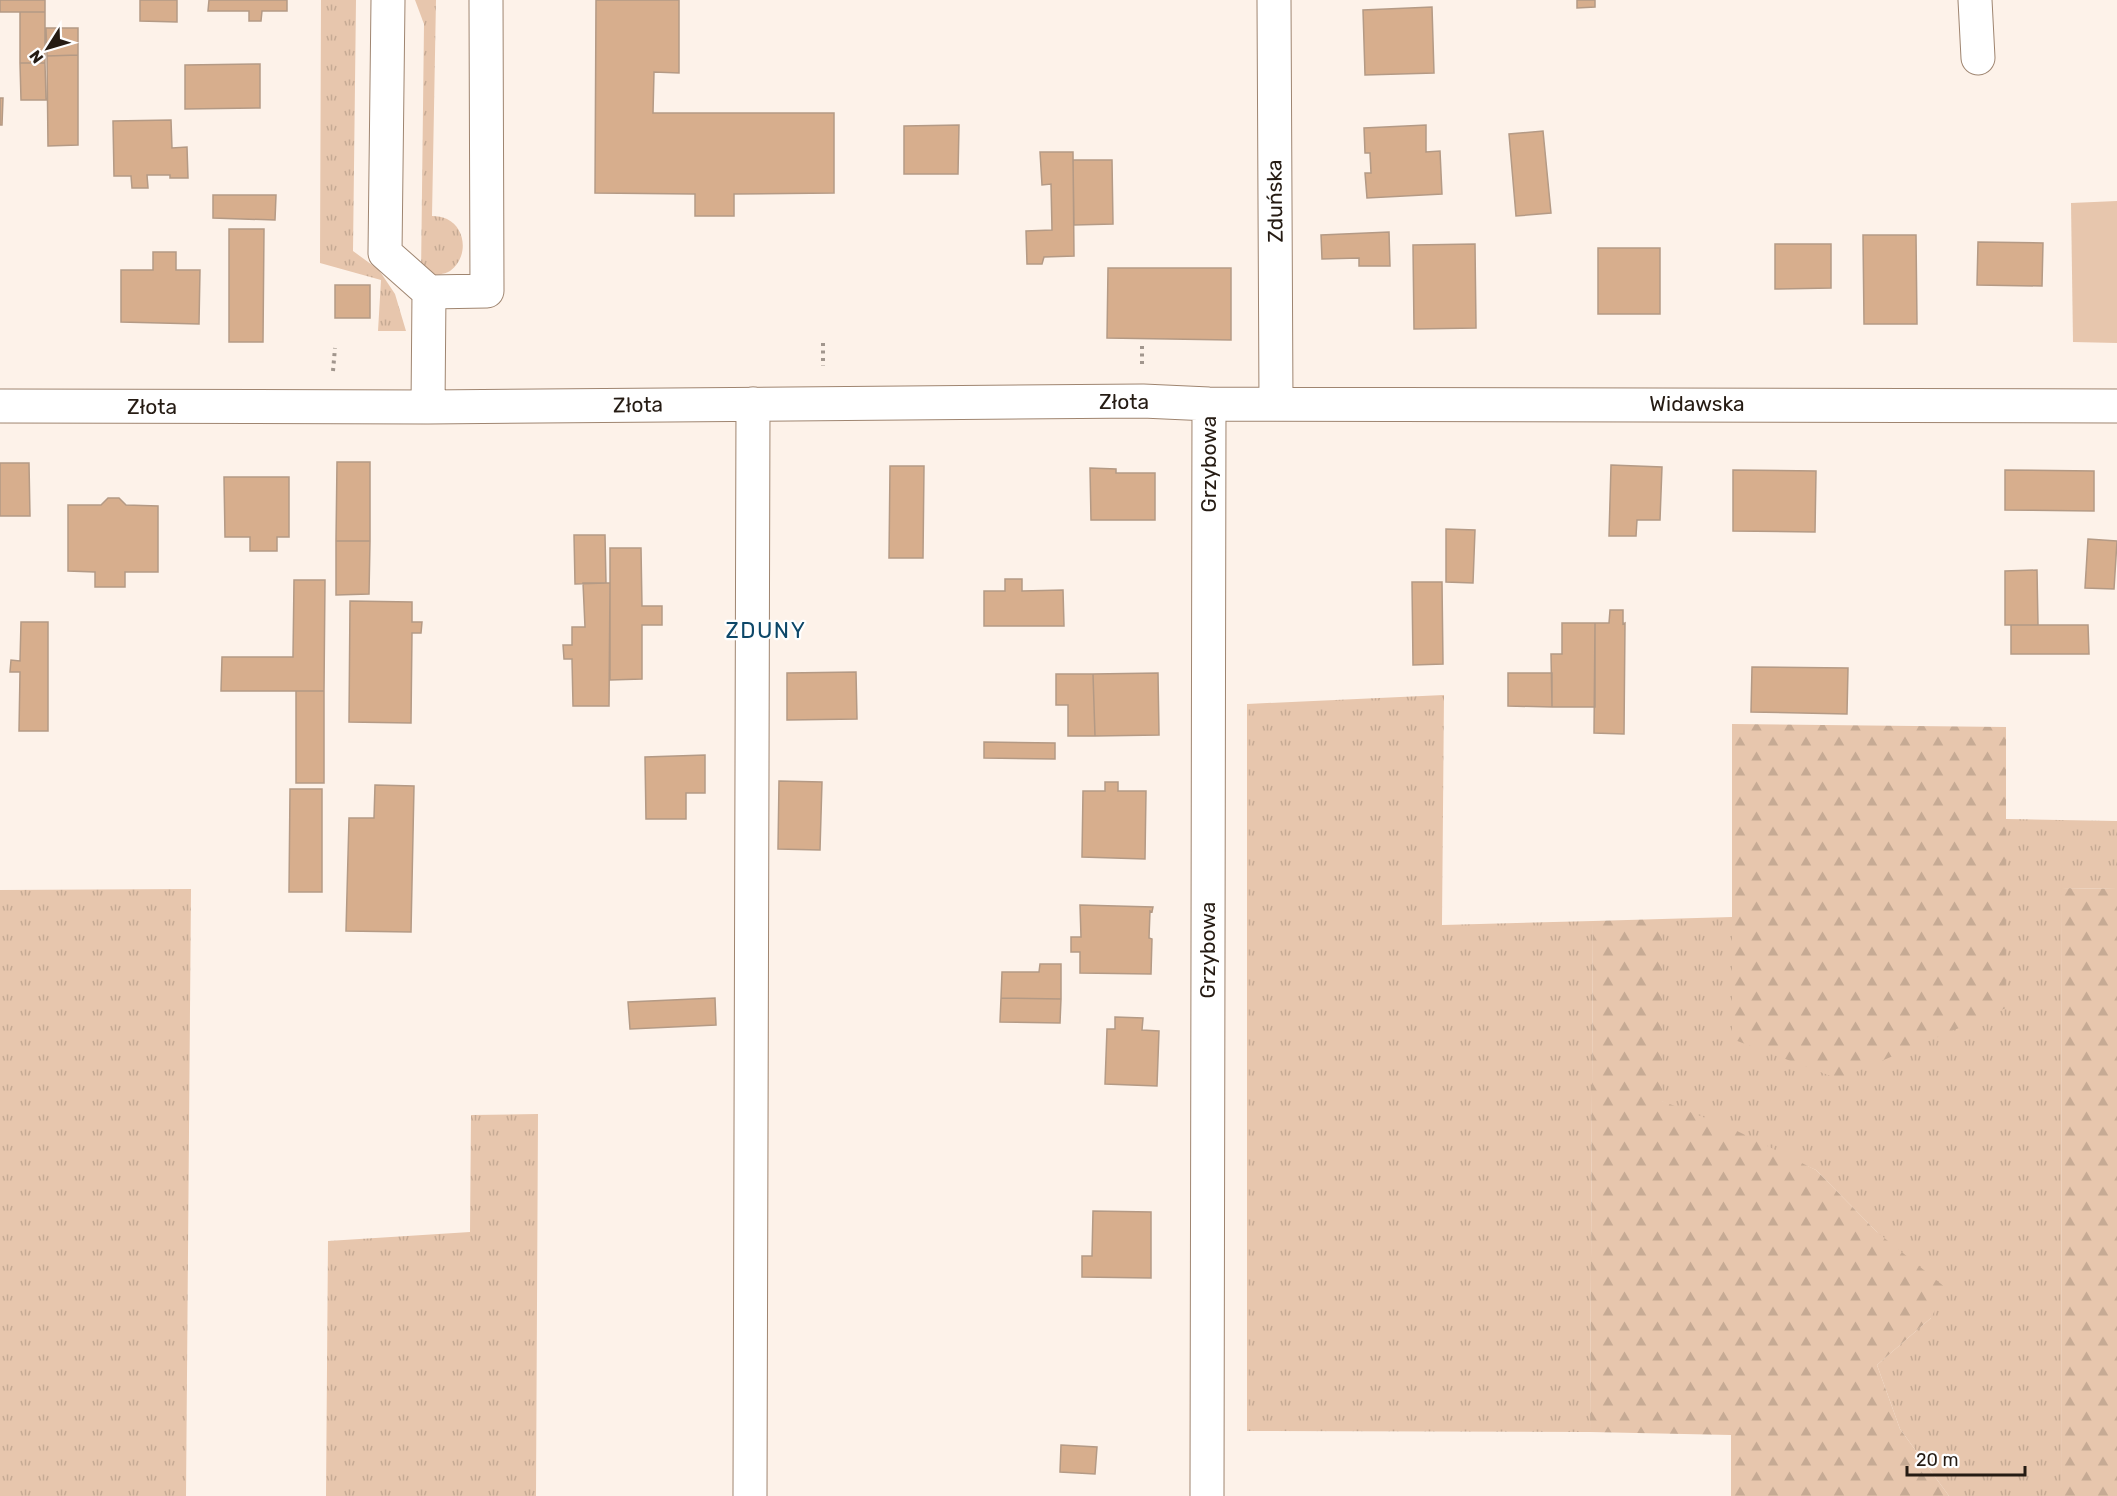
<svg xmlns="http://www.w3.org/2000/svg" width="2117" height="1496" font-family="Rubik,sans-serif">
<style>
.grass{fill:url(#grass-tufts)}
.forest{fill:url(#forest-firs)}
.garden{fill:#e7c6ad}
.building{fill:#d7ae8d;stroke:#b49a85;stroke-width:1.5}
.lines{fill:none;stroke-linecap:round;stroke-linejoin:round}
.minor-casing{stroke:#9f8570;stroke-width:35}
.path{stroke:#a1968d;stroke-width:4;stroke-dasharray:3 4.5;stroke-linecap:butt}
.minor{stroke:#fff;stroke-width:33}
.labels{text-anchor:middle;stroke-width:4.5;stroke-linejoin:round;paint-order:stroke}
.street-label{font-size:21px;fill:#251b13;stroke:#fff}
.neighbourhood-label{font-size:22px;letter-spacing:1.5px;fill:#0d4768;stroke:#fff}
</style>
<defs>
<pattern id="grass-tufts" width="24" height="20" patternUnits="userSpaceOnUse" patternTransform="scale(1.5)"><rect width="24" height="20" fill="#e7c6ad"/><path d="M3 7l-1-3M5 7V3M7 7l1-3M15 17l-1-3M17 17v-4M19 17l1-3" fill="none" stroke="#c6aa94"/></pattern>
<pattern id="forest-firs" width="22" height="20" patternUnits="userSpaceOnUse" patternTransform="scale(1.5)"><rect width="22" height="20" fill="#e7c6ad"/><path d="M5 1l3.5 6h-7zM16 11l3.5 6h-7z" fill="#c6aa94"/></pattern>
</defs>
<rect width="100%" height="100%" fill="#fdf2e9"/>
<path class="grass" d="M321,0H356L353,251L379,270L395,294L406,331H378L381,280L320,263Z
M415,0H436L432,216C437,216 443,217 447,219C467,229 468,258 450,271C441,276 431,275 421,275L424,24Z
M1444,695L1442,925L1593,921L1590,1432L1247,1431V704Z
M2006,819L2117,821V889L2062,888L2061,1496H1949L1900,1429L1877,1365L1931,1318L1877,1232L1816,1170L1661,1101L1662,919L1732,917V1038L2006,1008Z
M191,889L186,1496H0V890Z
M538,1114L536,1496H326L328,1241L470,1232L471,1115Z"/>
<path class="forest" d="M1732,724L2006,727V1008L1839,1079L1732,1039Z
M2062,888L2117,889V1496H2061Z
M1662,919V1101L1731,1128L1816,1170L1877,1232L1946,1288L1931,1318L1877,1365L1900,1429L1949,1496H1731V1435L1590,1432L1593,921Z"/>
<path class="garden" d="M2117,201V343L2073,342L2071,203Z"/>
<path class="building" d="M0,0H45V12H0Z
M140,0H177V22L140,21Z
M209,0H287V11H262L261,21H249V11H208Z
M596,0H679V73L654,72L653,113H834V193L734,194V216H695V194L595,193Z
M1577,0H1595V7L1577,8Z
M1432,7L1434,73L1365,75L1363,10Z
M20,12H45V63H20Z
M46,28H78V55L47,56Z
M78,55V145L48,146L47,56Z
M20,63H45L46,100H21Z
M260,64V108L185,109V65Z
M0,98H3L2,125H0Z
M171,120L172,148L187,147L188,178H170V175H147L148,188H132L131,176H114L113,121Z
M959,125L958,174H904V126Z
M1426,125V152L1440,151L1442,194L1367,198L1365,173H1371L1370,153H1365L1364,128Z
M1543,131L1551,213L1516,216L1509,134Z
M1040,152H1073L1074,256L1044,257L1042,264H1027L1026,231L1052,230L1051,184L1042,185Z
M1073,160H1112L1113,224L1074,225Z
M213,195H276L275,220L213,218Z
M229,229H264L263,342H229Z
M1389,232L1390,266H1359V258L1322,259L1321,235Z
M1863,235H1916L1917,324H1864Z
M1978,242L2043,243L2042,286L1977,285Z
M1475,244L1476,328L1414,329L1413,245Z
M1775,244H1831V288L1775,289Z
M1598,248H1660V314H1598Z
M153,252H176V270H200L199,324L121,322V270H153Z
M1108,268H1231V340L1107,338Z
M335,285H370V318H335Z
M337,462H370V541H336Z
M0,463H29L30,516H0Z
M1611,465L1662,467L1660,520H1637L1636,536H1609Z
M890,466H924L923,558H889Z
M1090,468L1116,469V473H1155V520H1091Z
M1733,470L1816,471L1815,532L1733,531Z
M2005,470L2094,471V511L2005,510Z
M224,477H289V537H277V551H250V537H225Z
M108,498H119L126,505L158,506V572H125V587H95V572L68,571V505H101Z
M1446,529L1475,530L1473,583L1446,582Z
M574,535H605L606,583L575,584Z
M2088,539L2117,541L2114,589L2085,588Z
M336,541H370L369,594L336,595Z
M610,548H641L642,606H662V625H642V679L610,680Z
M2037,570L2038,625H2005V571Z
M1005,579H1022V591L1063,590L1064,626H984V591H1005Z
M294,580H325L324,691H221L222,657H293Z
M1412,582H1442L1443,664L1413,665Z
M583,583H610L609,706H573L572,659H564L563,645H572V627H585Z
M350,601L412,602V622H422L421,633H412L411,723L349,722Z
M1610,610H1623V624L1625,623L1624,734L1594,733L1595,623H1609Z
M21,622H48V731H19L20,672H10L11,660L20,661Z
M1562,623H1595V707H1552L1551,654H1562Z
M2011,625H2088L2089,654H2011Z
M1752,667L1848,668L1847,714L1751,712Z
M856,672L857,719L787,720V673Z
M1158,673L1159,735L1095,736L1093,674Z
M1508,673H1552V707L1508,706Z
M1056,674H1093L1095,736H1068V705H1056Z
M296,691H324V783H296Z
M984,742L1055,743V759L984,758Z
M705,755V793H686V819H646L645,757Z
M779,781L822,782L820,850L778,849Z
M1105,782H1118V791H1146L1145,859L1082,857L1083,791H1105Z
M375,785L414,786L411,932L346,931L349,818H374Z
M290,789H322V892H289Z
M1080,905L1153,907L1152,912L1150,911L1149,938L1152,939L1151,974L1080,973V952H1071V937H1081Z
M1040,964H1061V999L1001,998L1002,972H1039Z
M715,998L716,1025L630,1029L628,1002Z
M1001,998L1061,999L1060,1023L1000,1022Z
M1115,1017L1143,1018L1142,1030L1159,1031L1157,1086L1105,1084L1107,1029H1115Z
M1093,1211L1151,1212V1278L1082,1277V1256H1092Z
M1061,1445L1097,1447L1095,1474L1060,1472Z"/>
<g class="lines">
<g class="minor-casing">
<path id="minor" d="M388,0L385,253L429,292L487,291L486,0
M1274,0L1276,403
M1975,0L1978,58
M0,406L428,407L1143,401L1209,404L2117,406
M428,407L429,292
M750,1496L753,404
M1207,1496L1209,404"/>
</g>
<path class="path" d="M823,343V366
M1142,346V364
M333,371L335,348"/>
<use href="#minor" class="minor"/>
</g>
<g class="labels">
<g class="street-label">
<text transform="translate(1275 201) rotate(-91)" y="7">Zduńska</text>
<text x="1124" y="409">Złota</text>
<text x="1697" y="411">Widawska</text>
<text transform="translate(638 405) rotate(-1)" y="7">Złota</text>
<text x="152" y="414">Złota</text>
<text transform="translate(1209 464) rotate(-90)" y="7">Grzybowa</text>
<text transform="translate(1208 950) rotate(-90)" y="7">Grzybowa</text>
</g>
<g class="neighbourhood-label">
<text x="766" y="638">ZDUNY</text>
</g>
</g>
<g transform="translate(48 48) rotate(233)" stroke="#ffffff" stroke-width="4.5" paint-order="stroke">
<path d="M0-4.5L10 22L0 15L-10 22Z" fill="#251b13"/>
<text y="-9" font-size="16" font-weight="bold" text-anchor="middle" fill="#251b13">N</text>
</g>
<path d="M1907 1466v9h118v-9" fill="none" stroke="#251b13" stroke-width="3"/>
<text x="1916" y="1466" font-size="18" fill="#251b13" stroke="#ffffff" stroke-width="4.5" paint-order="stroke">20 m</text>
</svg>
